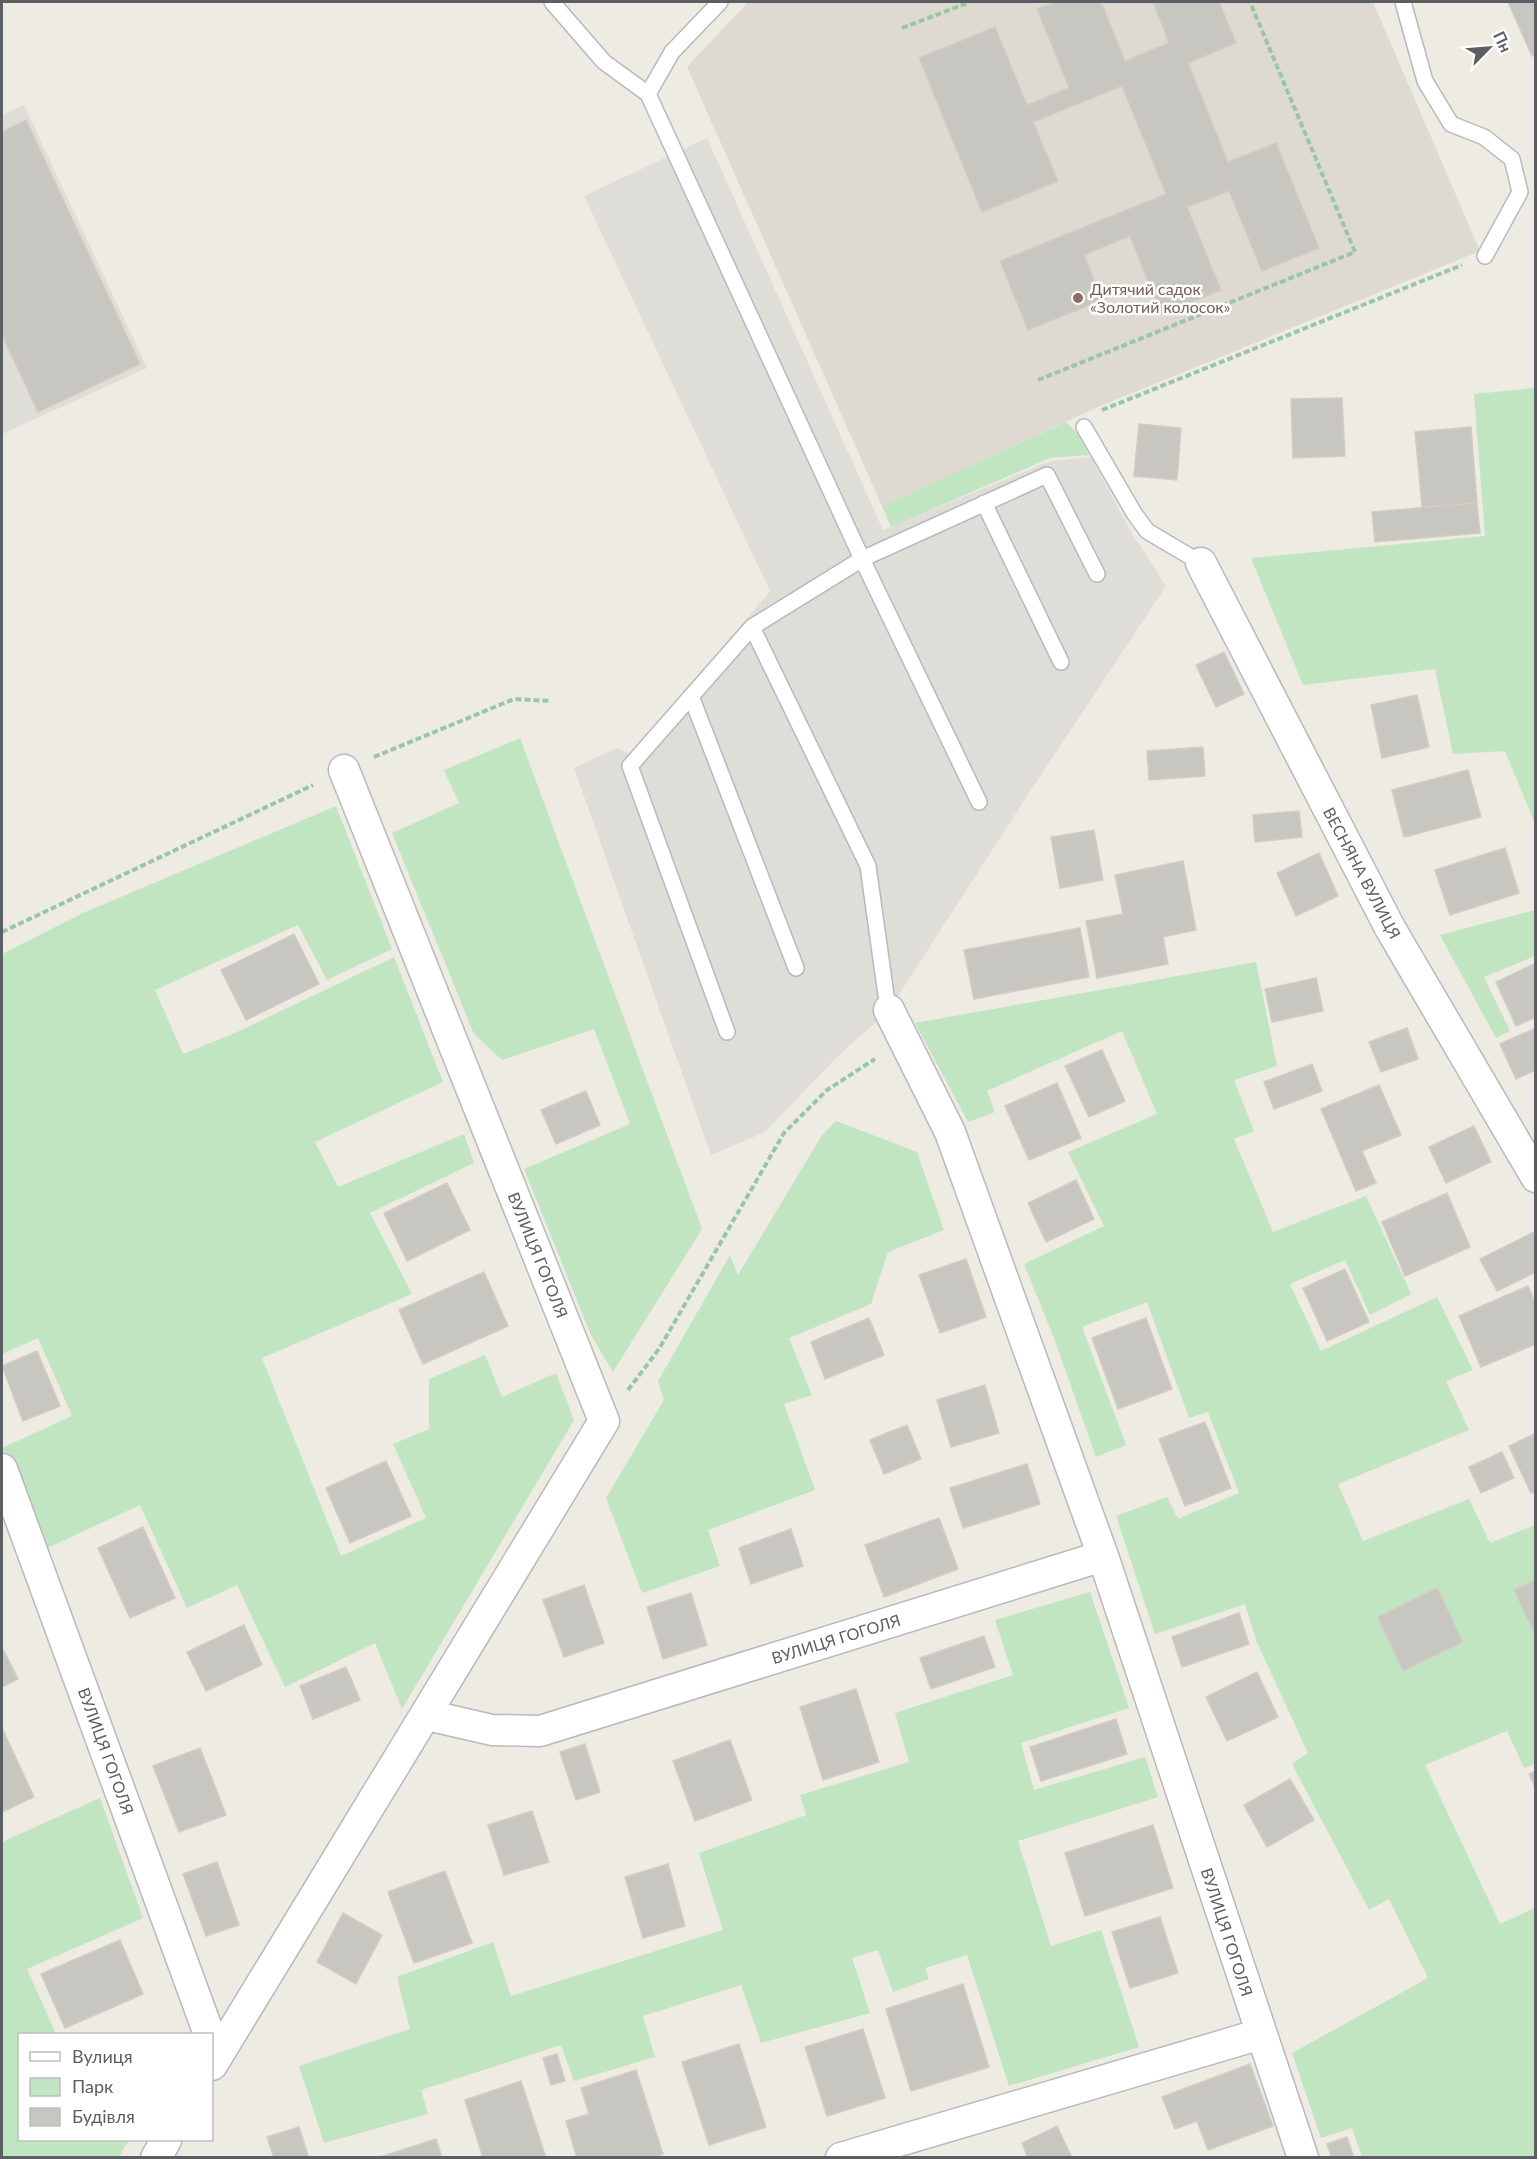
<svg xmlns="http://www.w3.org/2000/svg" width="1537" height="2159" font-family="Lato,sans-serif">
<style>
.industrial{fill:#dfddd7}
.education{fill:#dedad1}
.green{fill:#c0e5c0}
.building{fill:#c8c6c0;stroke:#d2cdc1;stroke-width:1.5}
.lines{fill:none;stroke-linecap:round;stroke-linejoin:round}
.service-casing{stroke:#b6b9bd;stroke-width:18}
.minor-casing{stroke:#b6b9bd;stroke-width:33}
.path{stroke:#99c6a5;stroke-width:4;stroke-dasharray:6 3;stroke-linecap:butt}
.service{stroke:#fff;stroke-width:15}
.minor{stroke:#fff;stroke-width:30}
.education-dot{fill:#8d6e63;stroke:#fff;stroke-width:2}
.labels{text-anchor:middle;stroke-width:5;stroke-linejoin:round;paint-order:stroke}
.education-label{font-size:16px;fill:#785e54;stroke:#fff;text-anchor:start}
.street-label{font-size:16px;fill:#5b5f63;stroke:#fff}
</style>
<rect width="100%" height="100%" fill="#eeebe3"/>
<path class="industrial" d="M24,105L147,368L2,434V115Z
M707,138L883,530L1050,461L1091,457L1130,530L1166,586L1029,793L889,1010L836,1058L765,1132L711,1155L574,768L617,748L633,756L770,591L584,196Z"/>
<path class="education" d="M748,2H1373L1480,251L1098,407L882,506L687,67Z"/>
<path class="green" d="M1535,388H1536L1535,824L1505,751L1453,754L1435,669L1303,685L1251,558L1485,536L1474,394Z
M1066,422L1078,434L1089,455L1050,458L891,527L882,506Z
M520,738L702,1229L613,1372L591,1335L524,1169L630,1124L594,1029L502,1060L474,1034L392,833L459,803L444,770Z
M336,806L392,949L327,980L298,925L155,990L183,1054L237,1032L394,957L443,1082L315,1142L338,1187L464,1134L474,1163L370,1213L412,1294L262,1358L341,1556L426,1518L393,1444L429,1429V1379L485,1355L502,1397L556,1373L574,1420L402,1709L375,1643L285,1687L237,1585L187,1608L140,1505L43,1550L2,1448L72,1416L38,1338L2,1354V954L83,913Z
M1535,910V956L1484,977L1510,1031L1496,1038L1440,935Z
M1256,962L1277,1066L1234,1080L1254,1131L1234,1139L1273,1232L1366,1196L1411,1294L1370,1315L1345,1260L1290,1284L1321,1351L1437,1297L1473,1370L1446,1381L1469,1430L1338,1484L1363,1541L1469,1499L1490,1543L1535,1525V1764L1524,1768L1507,1731L1425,1765L1500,1924L1535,1908V2157H1362L1352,2128L1321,2138L1292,2053L1428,1978L1389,1899L1369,1910L1292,1764L1308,1753L1256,1640L1245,1604L1155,1634L1116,1516L1167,1497L1178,1519L1239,1493L1208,1412L1189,1418L1147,1302L1082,1327L1126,1445L1096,1457L1054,1338L1024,1264L1104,1226L1068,1152L1157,1114L1122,1031L987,1091L995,1112L968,1122L915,1023Z
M836,1121L917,1152L944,1230L888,1252L871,1304L789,1338L812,1395L784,1404L815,1490L708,1530L720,1566L642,1593L606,1498L664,1400L658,1381L730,1255L738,1275L822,1135Z
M1090,1592L1129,1708L1021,1743L1034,1790L1145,1757L1158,1797L1018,1841L1051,1946L1101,1930L1139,2047L1009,2086L967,1955L925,1968L929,1979L893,1992L878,1950L852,1958L870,2013L761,2043L741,1985L643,2016L655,2057L574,2081L561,2045L421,2090L428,2114L324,2143L299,2066L410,2029L397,1977L493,1942L511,1996L723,1930L699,1853L806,1815L800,1795L909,1762L895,1713L1013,1675L995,1620Z
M100,1798L143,1918L27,1969L56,2034H20V2140H129L119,2157H2V1842Z"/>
<path class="building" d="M1055,2H1101L1125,61L1169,43L1153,2H1219L1236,43L1188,63L1228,162L1276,143L1319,248L1262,271L1229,191L1187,207L1221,290L1161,314L1130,236L1084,255L1102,300L1028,330L1000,261L1166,194L1122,86L1033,122L1058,181L982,212L919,58L995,27L1027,105L1069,88L1037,9Z
M1508,2H1536V54L1532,56Z
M26,120L140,364L38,412L2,335V132Z
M1342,398L1345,456L1293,458L1291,399Z
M1139,424L1181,428L1177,480L1134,476Z
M1471,427L1477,503L1422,507L1415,432Z
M1477,503L1480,533L1375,542L1372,512Z
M1224,652L1244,694L1216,707L1196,665Z
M1417,695L1429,747L1382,758L1371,705Z
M1203,747L1205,776L1149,780L1147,751Z
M1468,770L1481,817L1404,837L1392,790Z
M1299,811L1302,837L1255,842L1253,815Z
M1094,830L1103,880L1060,888L1051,837Z
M1505,848L1519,893L1450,915L1435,870Z
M1319,853L1338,896L1296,916L1277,873Z
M1183,861L1196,930L1163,937L1168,964L1097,978L1086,921L1123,914L1115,875Z
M1080,928L1089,977L974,999L964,950Z
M294,934L319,984L246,1020L221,970Z
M1536,963V1017L1516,1026L1496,982Z
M1316,978L1323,1011L1272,1022L1265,989Z
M1407,1028L1418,1059L1381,1072L1369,1042Z
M1536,1028V1070L1516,1079L1500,1044Z
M1102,1050L1125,1101L1089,1117L1065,1066Z
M1312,1064L1322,1091L1274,1109L1264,1082Z
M1057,1083L1081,1138L1029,1160L1005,1106Z
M1379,1085L1401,1135L1362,1151L1376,1183L1356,1191L1321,1109Z
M586,1091L600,1125L556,1144L541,1110Z
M1474,1126L1491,1162L1446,1183L1429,1147Z
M1076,1180L1094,1219L1046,1242L1028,1203Z
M447,1183L470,1230L407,1261L384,1213Z
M1447,1193L1470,1247L1405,1276L1382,1222Z
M1534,1232L1536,1236V1272L1497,1291L1480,1259Z
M966,1259L986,1317L940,1333L919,1275Z
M1345,1269L1369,1322L1327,1341L1303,1288Z
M484,1272L508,1326L423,1364L399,1310Z
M1528,1286L1536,1305V1344L1481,1367L1459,1316Z
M869,1318L884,1355L825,1379L811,1342Z
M1146,1318L1172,1389L1118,1409L1092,1338Z
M37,1351L60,1406L23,1421L2,1366Z
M985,1385L999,1433L951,1447L937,1400Z
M1205,1422L1231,1488L1185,1506L1159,1439Z
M907,1425L921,1459L884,1474L870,1440Z
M1536,1433V1491L1531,1493L1509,1446Z
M1502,1452L1514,1478L1481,1493L1469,1467Z
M386,1461L411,1516L350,1543L326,1488Z
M1027,1464L1040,1504L963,1528L950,1488Z
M939,1518L958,1569L884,1597L865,1545Z
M143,1527L175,1598L130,1618L98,1548Z
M791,1529L803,1566L751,1584L739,1548Z
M1536,1580V1636L1514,1590Z
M584,1585L604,1643L564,1657L543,1600Z
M1437,1588L1463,1642L1403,1671L1378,1617Z
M691,1593L707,1645L663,1659L647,1607Z
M1239,1613L1249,1644L1182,1667L1172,1637Z
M244,1625L262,1665L206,1691L187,1652Z
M984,1636L995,1667L931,1689L920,1658Z
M4,1651L18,1679L2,1687V1652Z
M346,1667L360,1700L313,1719L300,1686Z
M1257,1672L1278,1717L1227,1741L1206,1697Z
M856,1689L879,1762L823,1780L800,1707Z
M1116,1719L1127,1754L1041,1781L1030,1747Z
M2,1728L34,1797L2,1812Z
M730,1740L752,1800L695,1821L673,1761Z
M585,1744L600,1792L576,1800L560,1752Z
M200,1748L226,1815L179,1832L153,1766Z
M1536,1771V1790L1529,1774Z
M1290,1779L1314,1820L1267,1847L1244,1805Z
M532,1811L549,1862L504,1875L488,1825Z
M1153,1825L1173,1888L1085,1916L1065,1853Z
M217,1862L239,1925L206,1936L183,1874Z
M668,1864L685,1926L643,1938L625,1877Z
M445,1871L472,1943L414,1963L388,1892Z
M343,1913L382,1935L356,1984L317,1962Z
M1160,1917L1178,1973L1130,1988L1112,1932Z
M120,1940L143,1994L65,2028L41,1974Z
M963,1984L989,2067L911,2091L886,2009Z
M863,2029L885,2098L827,2116L805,2047Z
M739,2044L766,2127L709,2145L682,2062Z
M557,2054L565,2081L551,2085L543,2058Z
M1250,2064L1273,2126L1208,2150L1197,2121L1175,2129L1162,2097Z
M636,2070L663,2154L653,2158H577L566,2121L589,2114L581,2088Z
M521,2081L546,2158H483L465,2100Z
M1057,2126L1072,2158H1028L1022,2143Z
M299,2127L309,2158H274L267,2137Z
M1347,2137L1354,2158H1332L1327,2144Z
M436,2139L442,2158H377Z"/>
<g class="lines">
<g class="service-casing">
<path id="service" d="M552,2L604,62L648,94
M720,2L672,52L648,94L862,559L979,802
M1403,2L1425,81L1451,124L1484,137L1512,159L1520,192L1485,256
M1084,427L1134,513L1147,531L1201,563
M984,503L1061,662
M691,696L796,968
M886,995L868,866L752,627L862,559L1047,475L1097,574
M727,1032L630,766L752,627"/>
</g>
<g class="minor-casing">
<path id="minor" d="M1201,563L1390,928L1536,1177
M889,1010L950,1132L1103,1556L1303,2158
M2,1469L209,2034
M427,1715L492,1730L540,1731L1103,1556
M212,2065L604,1421L344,770
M156,2158L166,2140
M841,2158L1261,2034"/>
</g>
<path class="path" d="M902,28L970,2
M1038,380L1355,252L1250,2
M1102,410L1462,265
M374,757L514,699L551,701
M2,932L313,785
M628,1390L659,1349L784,1133L827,1090L875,1059"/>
<use href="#service" class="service"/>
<use href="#minor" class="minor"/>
</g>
<circle class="education-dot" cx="1078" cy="298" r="6"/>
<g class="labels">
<g class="education-label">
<text x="1090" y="295">Дитячий садок<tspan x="1090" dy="18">«Золотий колосок»</tspan></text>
</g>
<g class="street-label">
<text transform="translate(1362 873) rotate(62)" y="6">ВЕСНЯНА ВУЛИЦЯ</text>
<text transform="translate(538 1255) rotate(68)" y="6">ВУЛИЦЯ ГОГОЛЯ</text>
<text transform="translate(836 1639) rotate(-17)" y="6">ВУЛИЦЯ ГОГОЛЯ</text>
<text transform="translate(106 1751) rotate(70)" y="6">ВУЛИЦЯ ГОГОЛЯ</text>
<text transform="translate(1227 1932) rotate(72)" y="6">ВУЛИЦЯ ГОГОЛЯ</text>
</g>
</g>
<rect width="1537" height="2159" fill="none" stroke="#5b5f63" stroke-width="6"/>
<rect x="18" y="2033" width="195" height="108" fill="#ffffff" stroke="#bdbfc1" stroke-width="1.5"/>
<rect x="30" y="2052" width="30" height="9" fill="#ffffff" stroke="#bdbfc1" stroke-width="1.5"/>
<text x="72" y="2063" font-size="18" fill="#5b5f63">Вулиця</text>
<rect x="30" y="2078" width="30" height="18" fill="#c0e5c0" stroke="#bdbfc1" stroke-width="1.5"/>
<text x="72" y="2093" font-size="18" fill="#5b5f63">Парк</text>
<rect x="30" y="2108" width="30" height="18" fill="#c8c6c0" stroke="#bdbfc1" stroke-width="1.5"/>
<text x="72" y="2123" font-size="18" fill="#5b5f63">Будівля</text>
<g transform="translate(1489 48) rotate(65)" stroke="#ffffff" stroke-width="4.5" paint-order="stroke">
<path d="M0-4.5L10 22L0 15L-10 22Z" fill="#5b5f63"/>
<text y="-9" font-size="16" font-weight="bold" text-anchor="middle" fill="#5b5f63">Пн</text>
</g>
</svg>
